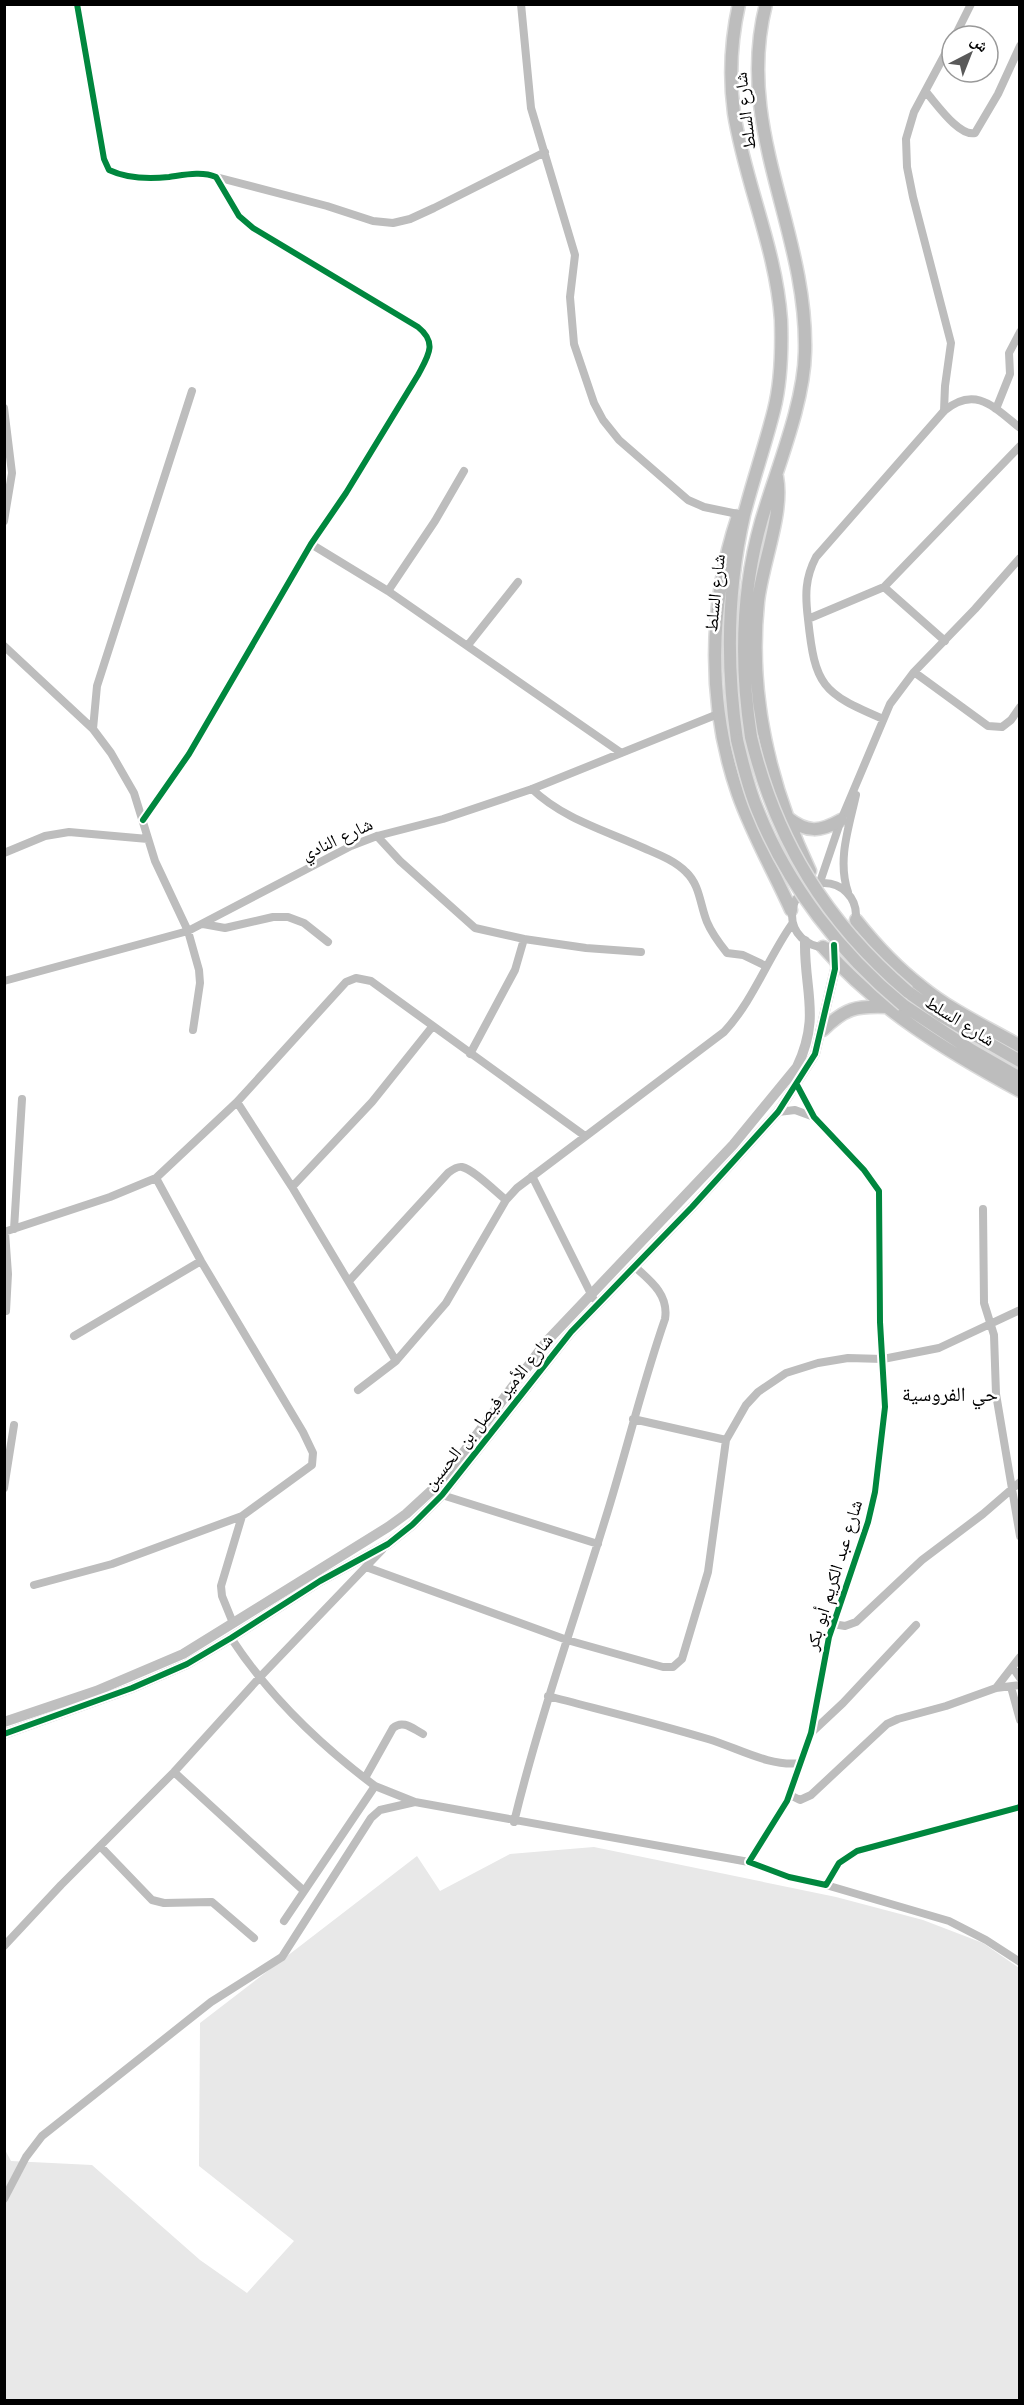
<svg xmlns="http://www.w3.org/2000/svg" width="1024" height="2405" font-family="Jost,'Noto Naskh Arabic',sans-serif">
<style>
.green{fill:#e8e8e8}
.lines{fill:none;stroke-linecap:round;stroke-linejoin:round}
.primary-casing{stroke:#dbdbdb;stroke-width:15}
.street{stroke:#bdbdbd;stroke-width:8}
.secondary{stroke:#bfbfbf;stroke-width:10}
.primary{stroke:#bdbdbd;stroke-width:12}
.primary-bridge-casing{stroke:#dbdbdb;stroke-width:15;stroke-linecap:butt}
.primary-bridge{stroke:#bdbdbd;stroke-width:12}
.cycleway-casing{stroke:#fff;stroke-width:10}
.cycleway{stroke:#00873e;stroke-width:6}
.labels{text-anchor:middle;stroke-width:5;stroke-linejoin:round;paint-order:stroke}
.street-label{font-size:18px;fill:#000;stroke:#fff}
.neighbourhood-label{font-size:20px;fill:#000;stroke:#fff}
</style>
<rect width="100%" height="100%" fill="#fff"/>
<path class="green" d="M594,1847L836,1897L923,1920L983,1943L1019,1968V2400H5L4,2148L11,2161L92,2165L200,2260L247,2293L294,2241L199,2166L200,2023L417,1856L440,1891L510,1854Z"/>
<g class="lines">
<g class="primary-casing">
<path id="primary" d="M777,477C784,513 762,564 758,602C748,696 770,786 810,871
M738,516C708,605 707,705 738,794C752,834 774,872 791,910
M751,737C740,665 741,593 761,522C776,470 804,405 805,352C808,229 734,129 766,4
M737,740C726,664 727,590 744,515C753,480 765,446 774,410C781,382 782,350 781,320C776,248 745,183 734,113C729,77 731,40 739,4
M788,818C807,833 820,832 841,820
M856,920C875,944 896,967 921,986C950,1010 987,1027 1020,1046
M823,947C877,1009 948,1052 1020,1091
M908,992L942,1016L1020,1061
M903,1005L971,1050L1020,1078
M823,1030C845,1008 856,1006 886,1007"/>
</g>
<path class="street" d="M77,4L104,159L109,170C128,179 150,179 169,177C184,175 202,171 216,177L239,216L253,228L418,327C438,343 428,356 418,375L346,493L311,544L189,754L143,820
M521,4L531,108L575,255L570,297L574,344L594,403L603,420L619,440L688,500L704,507L738,514
M955,36L971,4
M926,92C936,103 959,137 975,133L998,94L1020,46
M216,177L327,206L373,221L393,223L410,219L434,208L545,152
M192,391L97,686L93,729L111,753L134,793L155,861L188,931L199,970L200,983L193,1030
M4,408L12,473L4,521
M996,409L1010,374L1009,353L1020,332
M944,411L945,386L951,343L913,197L907,167L906,139L914,112L952,41
M311,544L388,591L620,752
M884,587L1020,446
M388,591L435,521L464,471
M808,619C815,686 822,693 883,719
M945,641L884,587L808,619C805,595 805,578 816,557L944,411C975,385 994,407 1020,428
M468,645L518,582
M4,646L93,729
M914,672L988,726L1002,727L1011,720L1020,707
M532,789C563,819 607,831 646,849C660,855 675,861 686,872C700,885 700,905 707,922C712,934 719,943 727,953L743,955L766,966
M377,836L400,861L475,928L524,939L515,970L470,1054
M4,853L45,836L69,832L148,839
M820,882L841,820L890,704L914,672L975,609L1020,558
M792 915a32 32 0 1 1 64 0a32 32 0 1 1-64 0Z
M848,892C837,860 849,827 856,795
M203,924L225,928L273,917H288L304,923L328,942
M524,939L586,948L641,952
M4,981L188,931L351,846L377,836L443,819L532,789L718,714
M797,1085L814,1117L864,1170L879,1191L880,1322L885,1407L875,1492L868,1522L829,1637L811,1733L787,1801L749,1862L789,1877L826,1885L839,1863L857,1851L1020,1807
M237,1102L292,1187L396,1361
M778,1112L795,1110L814,1117
M532,1176L593,1298
M292,1187L372,1102L432,1027
M983,1209L984,1303L994,1335L996,1394L1020,1536
M14,1229L22,1099
M4,1232L110,1197L156,1178L237,1102L346,982L356,978L371,981L585,1136
M5,1232L8,1274L6,1311
M349,1281L448,1173C452,1170 457,1166 462,1167C473,1169 496,1192 506,1200
M74,1336L201,1261
M358,1390L396,1361L446,1303L506,1200L517,1188L724,1032C753,1001 768,958 792,924
M633,1419L726,1440
M4,1488L14,1425
M442,1495L598,1544
M366,1567L567,1640L663,1667H673L682,1659L708,1572L726,1440L746,1405L758,1392L786,1373L818,1363L848,1358L883,1359L939,1348L1020,1310
M34,1585L112,1564L242,1516L312,1465L313,1453L303,1432L201,1261L156,1178
M233,1623L222,1596L221,1586L242,1516
M833,1624L845,1626L856,1622L922,1560L983,1514L1020,1482
M231,1638C269,1696 320,1745 375,1786L284,1921
M1013,1668L1020,1678
M1011,1687L1020,1720
M996,1688L1020,1657
M548,1696C601,1710 655,1723 708,1739C738,1748 769,1767 801,1763
M811,1733L843,1703L916,1625
M174,1772L304,1891
M365,1778L393,1728C403,1719 413,1729 423,1734
M375,1786L415,1802L749,1862
M790,1795L800,1800L811,1795L887,1724L898,1719L946,1706L996,1688L1020,1685
M514,1822C539,1719 574,1621 605,1520C626,1453 642,1385 665,1319C669,1295 651,1281 635,1267
M100,1846L152,1900L164,1903L212,1902L254,1938
M826,1885L949,1921L986,1940L1020,1962
M4,1946L61,1885L174,1772L260,1677L382,1550
M4,2199L26,2157L42,2136L211,2002L282,1957L371,1818L380,1810L415,1802"/>
<path class="secondary" d="M4,1722L96,1691L183,1654L388,1527L406,1514L443,1480L546,1342L733,1145L797,1067C821,1016 804,991 805,941
M4,1734L132,1688L187,1664L231,1638L320,1581L388,1544L412,1525L442,1495L571,1332L692,1207L778,1112L815,1054L835,969L834,945"/>
<use href="#primary" class="primary"/>
<g class="primary-bridge-casing">
<path id="primary-bridge" d="M751,737C776,841 826,922 908,992
M737,740C743,764 748,788 758,811C788,886 841,954 903,1005"/>
</g>
<use href="#primary-bridge" class="primary-bridge"/>
<g class="cycleway-casing">
<path id="cycleway" d="M77,4L104,159L109,170C128,179 150,179 169,177C184,175 202,171 216,177L239,216L253,228L418,327C438,343 428,356 418,375L346,493L311,544L189,754L143,820
M797,1085L814,1117L864,1170L879,1191L880,1322L885,1407L875,1492L868,1522L829,1637L811,1733L787,1801L749,1862L789,1877L826,1885L839,1863L857,1851L1020,1807
M4,1734L132,1688L187,1664L231,1638L320,1581L388,1544L412,1525L442,1495L571,1332L692,1207L778,1112L815,1054L835,969L834,945"/>
</g>
<use href="#cycleway" class="cycleway"/>
</g>
<g class="labels">
<g class="street-label">
<text transform="translate(745 111) rotate(-97)" y="6">شارع السلط</text>
<text transform="translate(715 593) rotate(-84)" y="6">شارع السلط</text>
<text transform="translate(337 839) rotate(-25)" y="6">شارع النادي</text>
<text transform="translate(960 1021) rotate(32)" y="6">شارع السلط</text>
<text transform="translate(488 1412) rotate(-51)" y="6">شارع الأمير فيصل بن الحسين</text>
<text transform="translate(834 1575) rotate(-73)" y="6">شارع عبد الكريم أبو بكر</text>
</g>
<g class="neighbourhood-label">
<text x="950" y="1401">حي الفروسية</text>
</g>
</g>
<rect width="1024" height="2405" fill="none" stroke="#000000" stroke-width="12"/>
<g transform="translate(970 54) rotate(42)"><circle r="28" fill="#ffffff" stroke="#999999" stroke-width="1.5"/>
<path d="M0-4.5L10 22L0 15L-10 22Z" fill="#595959"/>
<text y="-9" font-size="16" font-weight="bold" text-anchor="middle" fill="#000000">ش</text>
</g>
</svg>
